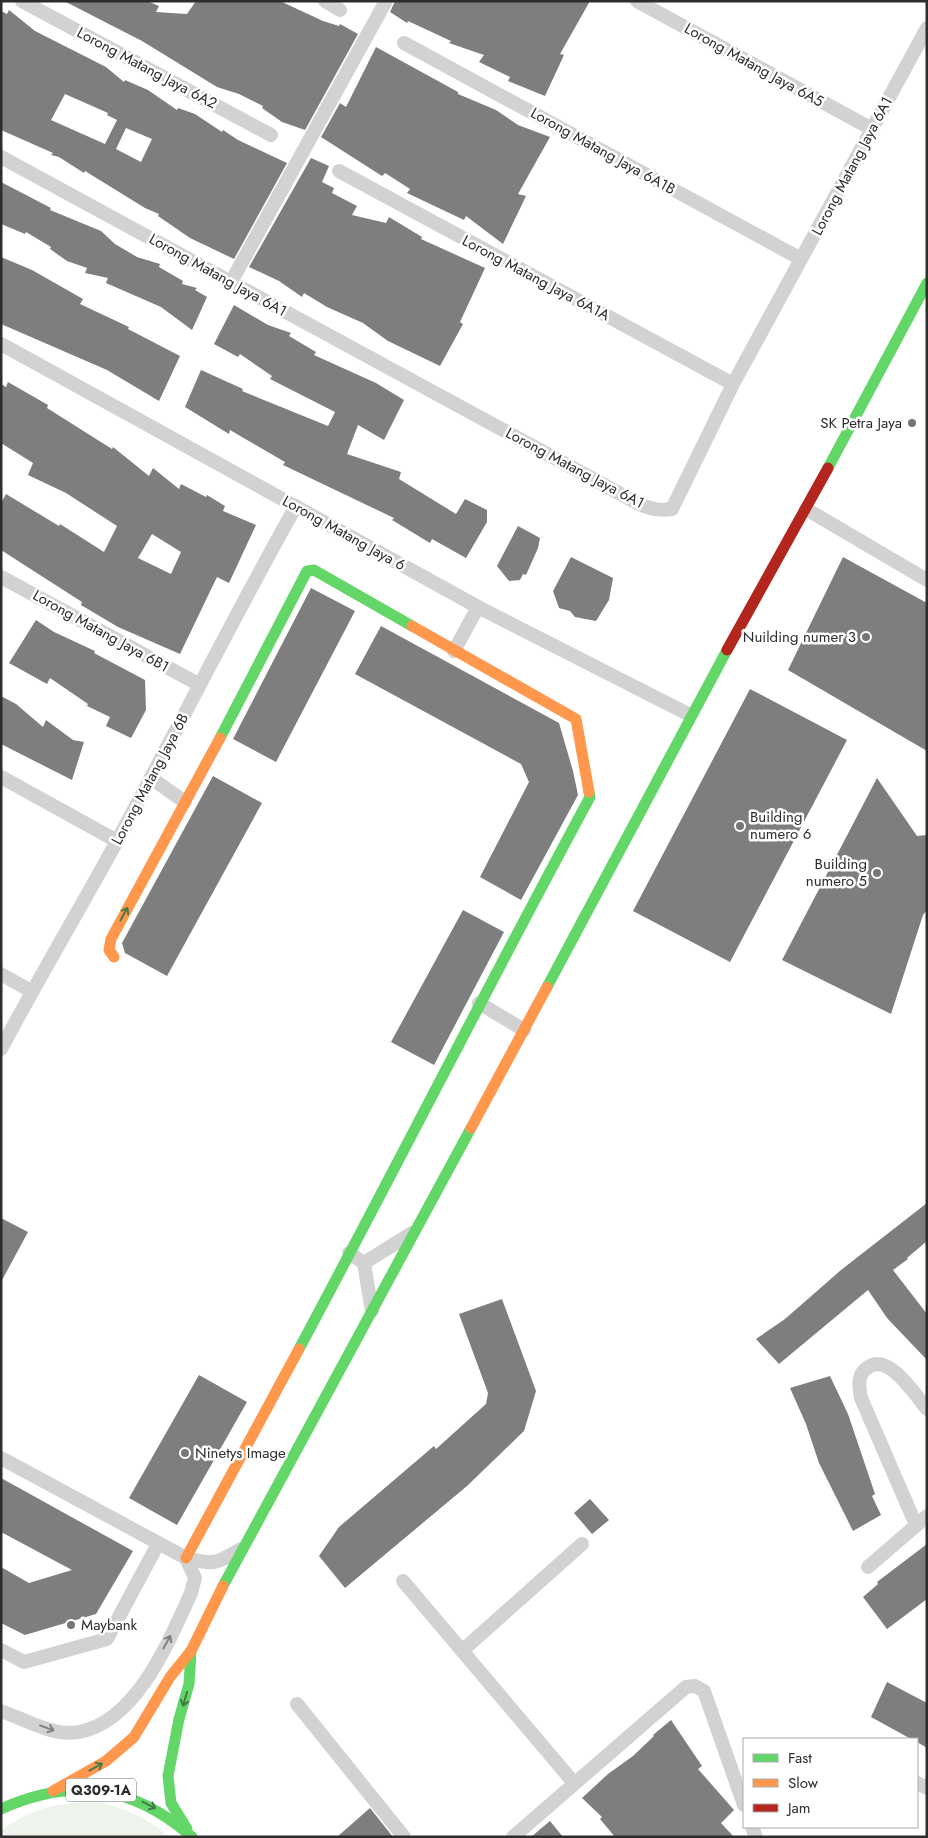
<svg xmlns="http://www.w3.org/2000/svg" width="928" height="1838" font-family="Jost,sans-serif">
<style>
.green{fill:#eef4eb}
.building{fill:#7e7e7e;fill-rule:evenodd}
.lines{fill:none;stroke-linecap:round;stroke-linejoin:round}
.street{stroke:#d2d2d2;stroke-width:14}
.fast{stroke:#63d668;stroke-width:11}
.slow{stroke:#ff974d;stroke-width:11}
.jam{stroke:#b3261e;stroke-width:11}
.oneway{stroke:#457948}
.oneway2{stroke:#808080}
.poi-dot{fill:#767676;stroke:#fff;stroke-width:2}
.labels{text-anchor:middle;stroke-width:5;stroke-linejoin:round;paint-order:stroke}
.shield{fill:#fff;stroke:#6c6c6c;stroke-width:1}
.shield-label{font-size:14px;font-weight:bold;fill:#2d2d2d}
.street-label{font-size:15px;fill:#2d2d2d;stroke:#fff}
.poi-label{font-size:15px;fill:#2d2d2d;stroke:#fff;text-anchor:end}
</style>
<rect width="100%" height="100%" fill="#fff"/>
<path class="green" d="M96,1801C124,1808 147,1817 169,1837H1V1831C33,1806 57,1804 96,1801Z"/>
<path class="building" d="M64,1H147L159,6L156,12L187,14L196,1H280L323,21L339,26L340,24L358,34L305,130L282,122L262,108L263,106L239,94L217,87L142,41Z
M395,1H590L560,54L564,55L545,96L508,81L510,77L479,62L484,55L449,43L451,41L408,21L407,23L390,12Z
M9,10L35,31L106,67L124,82L125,80L148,90L177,110L178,108L195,114L222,132L223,130L238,140L287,163L234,259L190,238L158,216L159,214L145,208L85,171L84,173L59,157L51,155L53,153L1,130V11L7,14ZM65,94L108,113L107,115L117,120L105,144L51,120ZM126,128L152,139L141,162L116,149Z
M376,47L458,92V94L496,110L518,125L550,137L518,194L526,196L503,244L466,216L464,220L407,193L410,189L385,173L382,176L321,137L340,103L346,107Z
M311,158L329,166L322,182L334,188L332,193L357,206L352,215L386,223L389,217L422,237L421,239L485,268L460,322L463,324L440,366L388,341L363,323L327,307L304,293L302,297L279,281L249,267Z
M1,182L51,208L50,210L101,231L115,244L137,257L160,264L159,267L183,281L182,284L197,288L195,290L207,297L192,330L161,307L106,283L108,278L85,273L87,268L67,261L50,249L51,247L26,232L25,234L1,224Z
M1,257L32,270L83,299L80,304L129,327L128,329L180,356L159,401L107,370L1,324Z
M234,305L268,325L291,333L289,336L316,352L314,355L376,383L404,400L384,440L358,425L347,454L401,472L399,479L456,514L465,499L487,510V522L466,558L432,539L430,543L392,520L394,518L283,465L285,462L230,430L229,434L185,407L201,370L243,389L242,391L328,426L335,412L270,379L272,376L240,354L238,357L214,344Z
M8,382L48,405L47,408L112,449L113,447L149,476L153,468L179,489L181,484L206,497L207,495L225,506L223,511L256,525L229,583L217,577L180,654L118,627L81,605L82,602L1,550V503L6,494L59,526L60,524L104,552L117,526L66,493L28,475L33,463L1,443V384L6,387ZM152,534L181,552L171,574L138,558Z
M518,526L540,538L538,548L526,575L523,574L520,580L509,581L497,566Z
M571,557L613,578L609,600L596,621L575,617L570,611L559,608L553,591Z
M843,557L927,603V751L788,670Z
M311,588L355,611L276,762L233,739Z
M36,620L54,632L95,651L94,653L145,680L146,710L131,738L106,726L110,717L87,706L88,704L50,678L47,684L9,663Z
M381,626L559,723L573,771L578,795L521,900L480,877L529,782L521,764L355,674Z
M750,689L847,740L730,962L633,911Z
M1,696L16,704L43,727L46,720L73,740L84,742L72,780L1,744Z
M213,776L262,803L167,976L125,953L122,943Z
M877,778L917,836L927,835V910L923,915L891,1014L782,960Z
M463,910L504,932L434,1065L391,1042Z
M927,1203V1241L907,1258L908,1259L893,1270L927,1314V1360L887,1318L868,1290L779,1364L756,1339L785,1319L841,1270Z
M1,1218L28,1232L1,1282Z
M502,1299L536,1391L524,1431L467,1486L345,1588L319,1556L339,1527L434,1446L436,1449L486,1404L488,1393L459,1314Z
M199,1375L247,1402L177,1525L129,1498Z
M830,1376L848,1414L875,1494L872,1496L881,1515L853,1531L819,1463L806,1424L790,1388Z
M1,1478L133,1551L96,1614L25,1635L1,1623V1567L29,1583L72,1570L1,1532Z
M590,1499L609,1520L592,1534L574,1513Z
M927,1544V1599L887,1629L863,1597L878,1584L877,1582Z
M887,1682L927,1703V1748L917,1742V1739H911L871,1717Z
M671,1720L702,1766L698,1769L734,1810L721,1823L734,1837H615L600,1819L602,1817L582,1798L608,1774L633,1756L654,1736L653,1735Z
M370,1808L393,1837H337Z
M550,1821L563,1837H531Z"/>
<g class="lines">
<path class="street" d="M22,1L271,135
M325,1L340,10
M637,1L872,129
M404,43L801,259
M1,157L639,504C651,509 659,511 672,509L733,384L927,28
M339,171L733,384
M231,282L386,1
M1,344L478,607L690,715
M806,509L927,580
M1,577L200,685
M454,651L478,607
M1,777L117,841
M151,778L185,802
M1,974L31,991
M479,1003L524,1030
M1,1049C38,979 79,911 117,841C178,729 234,616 296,506
M349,1253L364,1263L372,1311
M364,1263L412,1233
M1,1458L186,1558C214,1565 216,1564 241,1549
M916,1525L861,1398C859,1387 857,1375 867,1368C888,1351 915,1395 927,1409
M868,1567L927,1516
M403,1581L574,1783
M1,1650L24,1662L107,1639L158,1544
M463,1650L582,1544
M297,1704L404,1837
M1,1711C24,1719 54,1737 79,1732C137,1721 169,1641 191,1593L195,1578L186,1558
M917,1783L927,1788
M752,1827L756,1837
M513,1837L686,1687L695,1686L704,1691L744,1805"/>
<path class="fast" d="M828,468L927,283
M220,738L307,571L314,570L412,626
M547,987L727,650
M299,1349C397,1166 491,980 590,797L589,792
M223,1586L471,1128
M1,1809C73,1777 133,1785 192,1837
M187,1829L171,1803L168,1776L179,1719L189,1684L191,1651"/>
<path class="slow" d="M412,626L576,719L589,792
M114,957L109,950L111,939L220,738
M471,1128L547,987
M186,1558L299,1349
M53,1791L106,1761L134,1737L170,1677L191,1651L223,1586"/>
<path class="jam" d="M727,650L828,468"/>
</g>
<defs><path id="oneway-shaft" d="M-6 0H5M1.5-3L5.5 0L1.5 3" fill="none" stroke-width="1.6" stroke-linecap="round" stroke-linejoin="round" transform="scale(1.25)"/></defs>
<g class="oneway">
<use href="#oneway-shaft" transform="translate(124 914) rotate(-61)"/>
<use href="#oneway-shaft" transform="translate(185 1699) rotate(106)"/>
<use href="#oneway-shaft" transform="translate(96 1767) rotate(-29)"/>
<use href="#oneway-shaft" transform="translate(149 1805) rotate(27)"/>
</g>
<g class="oneway2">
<use href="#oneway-shaft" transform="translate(167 1642) rotate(-61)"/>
<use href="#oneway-shaft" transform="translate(47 1728) rotate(20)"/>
</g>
<g class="poi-dot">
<circle cx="912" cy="423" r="5"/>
<circle cx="866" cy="637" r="5"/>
<circle cx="740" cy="826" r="5"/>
<circle cx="877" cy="873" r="5"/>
<circle cx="185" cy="1453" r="5"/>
<circle cx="71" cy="1625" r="5"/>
</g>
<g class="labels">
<rect class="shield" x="66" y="1778.5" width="70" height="23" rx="4"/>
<g class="shield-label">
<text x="101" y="1795">Q309-1A</text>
</g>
<g class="street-label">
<text transform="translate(754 65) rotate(29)" y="5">Lorong Matang Jaya 6A5</text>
<text transform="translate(147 68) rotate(28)" y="5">Lorong Matang Jaya 6A2</text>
<text transform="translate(603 151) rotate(29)" y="5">Lorong Matang Jaya 6A1B</text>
<text transform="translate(852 166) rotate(-62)" y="5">Lorong Matang Jaya 6A1</text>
<text transform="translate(218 275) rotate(29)" y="5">Lorong Matang Jaya 6A1</text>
<text transform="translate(536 278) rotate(28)" y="5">Lorong Matang Jaya 6A1A</text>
<text transform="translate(575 468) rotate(28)" y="5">Lorong Matang Jaya 6A1</text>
<text transform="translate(344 533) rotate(29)" y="5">Lorong Matang Jaya 6</text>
<text transform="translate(101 631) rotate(29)" y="5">Lorong Matang Jaya 6B1</text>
<text transform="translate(150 779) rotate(-62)" y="5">Lorong Matang Jaya 6B</text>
</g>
<g class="poi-label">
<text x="902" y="428">SK Petra Jaya</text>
<text x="856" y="642">Nuilding numer 3</text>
<text x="750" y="822" text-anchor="start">Building<tspan x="750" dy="17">numero 6</tspan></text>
<text x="867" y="869">Building<tspan x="867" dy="17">numero 5</tspan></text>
<text x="195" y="1458" text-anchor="start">Ninetys Image</text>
<text x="81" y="1630" text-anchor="start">Maybank</text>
</g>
</g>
<rect width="928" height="1838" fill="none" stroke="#2d2d2d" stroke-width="5"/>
<rect x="743" y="1738" width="175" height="90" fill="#ffffff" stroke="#ababab"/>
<rect x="753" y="1754" width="25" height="8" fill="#63d668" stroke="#ababab"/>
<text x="788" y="1763" font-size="15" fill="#2d2d2d">Fast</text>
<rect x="753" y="1779" width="25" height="8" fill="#ff974d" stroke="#ababab"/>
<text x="788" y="1788" font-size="15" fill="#2d2d2d">Slow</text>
<rect x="753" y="1804" width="25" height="8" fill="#b3261e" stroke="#ababab"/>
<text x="788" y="1813" font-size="15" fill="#2d2d2d">Jam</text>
</svg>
